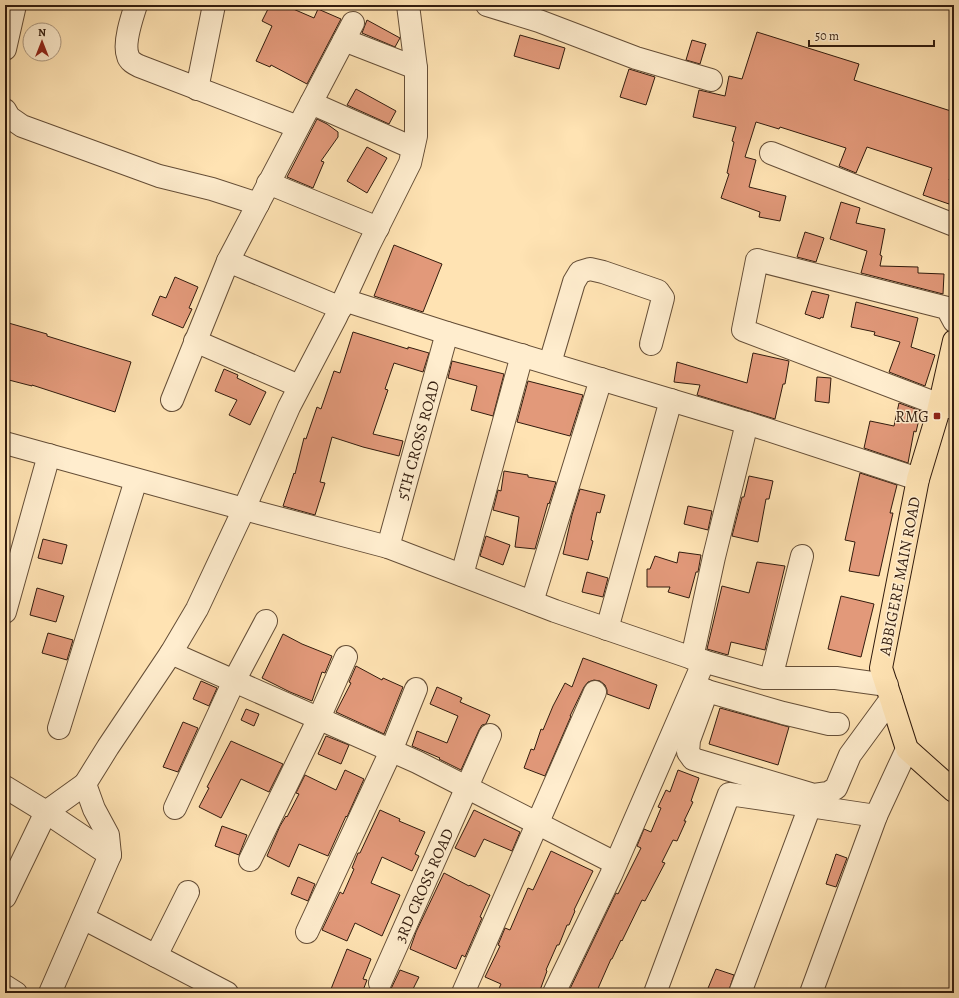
<svg xmlns="http://www.w3.org/2000/svg" width="959" height="998" font-family="Alegreya,serif">
<style>
.building{fill:#e2997a;stroke:#321c0e}
.lines{fill:none;stroke-linecap:round;stroke-linejoin:round}
.minor-casing{stroke:#654e37;stroke-width:24}
.major-casing{stroke:#321c0e;stroke-width:24}
.minor{stroke:#ffedce;stroke-width:22}
.major{stroke:#ffe3b3;stroke-width:22}
.poi-dot{fill:#8f2418;stroke:#ffedce;stroke-width:1.5}
.labels{text-anchor:middle;stroke-width:3;stroke-linejoin:round;paint-order:stroke}
.poi-label{font-size:16px;fill:#321c0e;stroke:#ffedce;text-anchor:end}
.street-label{font-size:16px;fill:#321c0e;stroke:#ffedce}
</style>
<rect width="100%" height="100%" fill="#ffe3b3"/>
<filter id="stains"><feTurbulence type="fractalNoise" baseFrequency=".005" numOctaves="4"/><feColorMatrix values="0 0 0 0 .2 0 0 0 0 .09 0 0 0 0 .02 0 0 0 .5 -.17"/></filter>
<radialGradient id="worn" r=".72"><stop offset=".6" stop-color="#630" stop-opacity="0"/><stop offset="1" stop-color="#630" stop-opacity=".3"/></radialGradient>
<path class="building" d="M270,5H284L314,18L318,9L341,19L307,84L271,65L270,67L256,61L272,26L262,21Z
M367,20L400,38L395,47L362,33Z
M757,32L859,64L854,80L954,112V137L950,149L954,151V166L949,180L954,182V188L949,204L923,195L932,168L867,147L856,173L839,166L846,148L780,127L779,129L756,122L745,157L756,160L749,187L786,196L780,221L759,217L760,212L721,198L729,174L727,173L734,142L732,141L736,127L693,117L699,90L725,96L729,76L742,79Z
M520,35L565,48L559,69L514,56Z
M692,40L706,44L700,64L686,60Z
M629,69L655,77L646,105L620,97Z
M356,89L396,111L389,124L347,105Z
M317,119L327,124L338,132V137L321,161L324,162L313,188L287,177Z
M367,147L387,158L367,193L347,181Z
M841,202L860,208L856,223L885,229L880,255L882,256L880,266L918,267V273L944,274L943,294L861,273L867,251L830,239Z
M805,232L824,238L816,262L797,257Z
M394,245L442,264L423,312L374,296Z
M175,277L198,287L189,308L192,309L183,328L152,315L160,296L166,298Z
M812,291L829,295L823,318L821,317L820,319L805,314Z
M856,302L918,318L911,347L935,355L925,386L889,372L900,342L874,335L875,332L851,327Z
M5,322L47,334V336L131,362L115,412L32,385V386L5,379Z
M353,332L408,349V347L429,353L423,372L394,363L385,389L388,390L373,434L403,441L399,456L363,447L332,437L320,482L325,483L315,515L283,506L294,473L295,474L304,438L306,439L317,407L321,409L334,371L340,373Z
M753,353L789,361L785,384H783L775,419L697,395L700,385L674,382L677,362L747,383Z
M452,361L504,374L493,416L471,410L477,386L448,378Z
M224,369L238,375L237,378L266,392L250,425L229,415L237,400L215,391Z
M817,377L831,378L829,403L815,401Z
M528,381L583,395L570,436L517,422Z
M899,403L921,411L916,432L914,431L908,463L864,448L870,421L894,426Z
M504,471L528,475V477L556,482L549,504L548,503L535,549L515,547L519,517L493,510L498,490L501,491Z
M860,473L897,485L890,513H893L879,576L849,571L855,542L845,540Z
M749,476L773,481L769,499H766L758,542L732,536L742,497H744Z
M580,489L605,495L600,513L597,512L591,540L593,541L588,560L563,554L572,515Z
M688,506L712,511L708,530L684,524Z
M486,536L510,545L503,565L480,556Z
M43,539L67,545L62,564L38,558Z
M679,552L701,555L698,572H696L689,598L668,592L670,587H647V569H650L655,556L677,563Z
M757,562L785,566L765,650L731,642L728,655L707,649L722,586L749,593Z
M587,572L608,578L603,597L582,592Z
M37,588L64,596L56,622L30,615Z
M841,596L874,604L861,657L828,649Z
M48,633L73,640L67,660L42,653Z
M283,634L302,644L332,656L325,673L322,672L312,701L290,692L262,678Z
M583,658L657,685L649,709L607,694V690L605,685L600,681L594,680L588,682L584,687L570,716H571L545,776L524,768L531,749L534,750L541,729L543,730L553,706L565,683L572,687Z
M356,666L382,680L383,678L403,687L384,734L336,712L351,683L349,682Z
M201,681L217,688L209,706L193,699Z
M437,687L462,698L460,702L490,715L486,724L482,725L479,730L461,770L439,759L440,758L412,746L417,731L447,743L458,716L430,704Z
M720,708L789,727L778,765L709,744Z
M246,709L259,714L254,726L241,720Z
M183,722L198,728L178,772L163,767Z
M326,736L349,745L341,764L318,754Z
M231,741L283,764L269,792L241,779L221,818L199,807L209,788L207,787Z
M345,770L364,779L347,817L346,816L328,856L299,844L289,867L267,856L280,826L286,816L287,817L299,794L296,793L305,775L336,790Z
M678,770L699,778L691,801L693,802L684,821H686L677,841L673,840L662,862L665,863L645,901L642,900L622,941L621,940L612,959H611L596,993H568L616,893L618,894L641,848L637,846L644,829L651,832L661,808L658,807L666,790L670,792Z
M380,810L400,819L399,821L425,832L415,854L419,856L412,871L382,857L371,883L400,895L382,936L355,923L347,941L322,930L340,892L343,894L354,869L352,868L358,853H360Z
M474,810L520,832L512,851L484,839L475,857L455,848Z
M222,826L247,835L239,855L215,846Z
M551,851L593,871L574,910L575,911L569,925H567L559,945H557L546,970L547,971L539,993H497L501,984L485,977L500,946L498,945L505,928L510,930L528,888L533,890Z
M836,854L847,858L836,887L826,884Z
M444,873L469,886L470,885L490,895L480,917L482,918L465,957L462,955L456,969L410,949L416,932Z
M298,877L315,884L308,901L291,894Z
M347,949L371,959L363,979L367,980L362,993H342L331,989Z
M716,969L734,975L728,993H706Z
M400,970L419,977L411,993H389Z"/>
<g class="lines">
<g class="minor-casing">
<g id="minor">
<path d="M136,5C132,17 123,44 128,56C129,61 135,64 139,66L298,127"/>
<path d="M487,5L539,21L636,58L711,80"/>
<path d="M344,40L416,68"/>
<path d="M5,49L15,5"/>
<path d="M197,89L214,5"/>
<path d="M311,103L413,148"/>
<path d="M5,110L9,117L22,126L159,176L212,189L258,204"/>
<path d="M771,153L954,225"/>
<path d="M268,183L378,228"/>
<path d="M228,261L341,308"/>
<path d="M344,300L447,333L747,423L918,479"/>
<path d="M954,321L947,308L757,260L743,330L940,405L954,408"/>
<path d="M195,341L299,386"/>
<path d="M550,363L574,282L580,272L590,269L603,272L658,291L663,298L651,344"/>
<path d="M172,400L228,261L353,23"/>
<path d="M5,443L244,509L388,547L555,611L692,658L763,678H836L887,685"/>
<path id="s1" d="M388,547L447,333"/>
<path d="M462,575L522,355"/>
<path d="M532,602L601,379"/>
<path d="M5,612L49,455"/>
<path d="M607,629L671,400"/>
<path d="M171,653L417,762L615,863"/>
<path d="M692,658L714,557L747,423"/>
<path d="M771,678L802,556"/>
<path d="M694,685L707,691L689,740L688,752L693,759L814,795L828,793L836,788L850,755L891,699"/>
<path d="M707,691L783,713L829,724H838"/>
<path d="M59,728L136,480"/>
<path d="M5,787L46,812L110,855"/>
<path d="M175,808L234,681L266,621"/>
<path d="M250,860L319,718L346,657"/>
<path d="M5,897L46,812L85,784"/>
<path d="M83,918L227,993"/>
<path d="M307,932L391,751L416,689"/>
<path d="M156,956L188,892"/>
<path id="s2" d="M380,983L490,735"/>
<path d="M5,986L16,993"/>
<path d="M50,993L110,855L108,835L94,809L85,784L108,747L171,653L197,609L244,509L289,407L336,317L369,245L410,163L416,136V68L408,5"/>
<path d="M463,993L595,692"/>
<path d="M554,993L611,875L704,661"/>
<path d="M655,993L729,794L876,816"/>
<path d="M740,993L810,806"/>
<path d="M811,993L876,816L907,749"/>
</g>
</g>
<g class="major-casing">
<path id="major" d="M954,341L937,416L918,479L881,668L907,749L954,791"/>
</g>
<use href="#minor" class="minor"/>
<use href="#major" class="major"/>
</g>
<rect class="poi-dot" x="933" y="412" width="8" height="8" rx="2"/>
<g class="labels">
<g class="poi-label">
<text x="929" y="422">RMG</text>
</g>
<g class="street-label">
<text dy="6" stroke="none"><textPath href="#s1" startOffset="111">5TH CROSS ROAD</textPath></text>
<text transform="translate(899 576) rotate(-79)" y="6">ABBIGERE MAIN ROAD</text>
<text dy="6" stroke="none"><textPath href="#s2" startOffset="107">3RD CROSS ROAD</textPath></text>
</g>
</g>
<rect width="959" height="998" fill="none" stroke="#ffe3b3" stroke-width="20"/>
<rect x="6" y="6" width="947" height="986" fill="none" stroke="#321c0e" stroke-width="2"/>
<rect x="10" y="10" width="939" height="978" fill="none" stroke="#321c0e"/>
<g transform="translate(42 42)"><circle r="19" fill="#ffedce" stroke="#ad9981"/>
<path d="M0-3L7 15L0 10L-7 15Z" fill="#8f2418"/>
<text y="-6" font-size="11" font-weight="bold" text-anchor="middle" fill="#321c0e">N</text>
</g>
<path d="M809 40v6h125v-6" fill="none" stroke="#321c0e" stroke-width="2"/>
<text x="815" y="40" font-size="12" fill="#321c0e" stroke="#ffedce" stroke-width="3" paint-order="stroke">50 m</text>
<rect width="100%" height="100%" filter="url(#stains)"/>
<rect width="100%" height="100%" fill="url(#worn)"/>
</svg>
